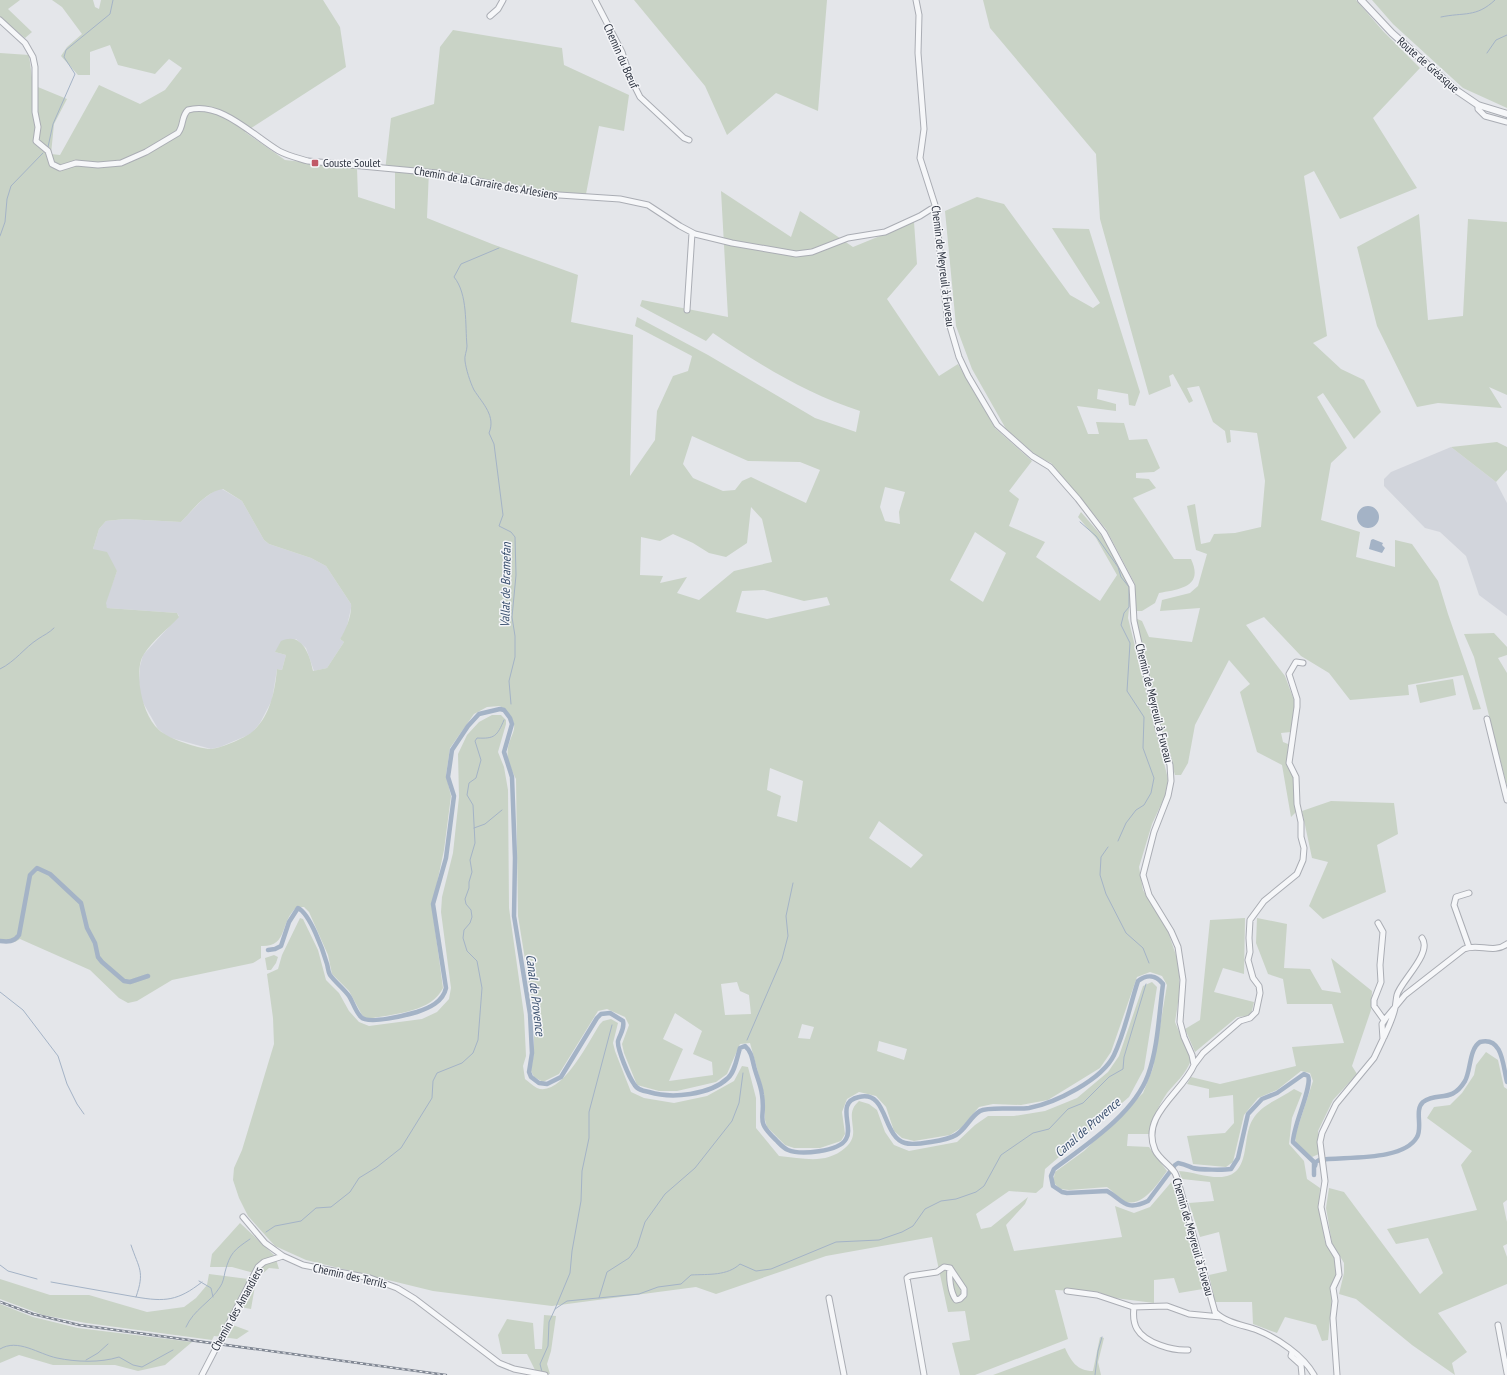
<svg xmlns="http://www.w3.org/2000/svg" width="1507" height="1375" font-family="'PT Sans Narrow',sans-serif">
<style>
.built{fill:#d2d5dc}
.green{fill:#c9d3c6;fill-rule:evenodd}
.water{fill:#a4b3c6}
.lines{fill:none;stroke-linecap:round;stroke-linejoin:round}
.stream{stroke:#a4b3c6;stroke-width:1}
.canal{stroke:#a4b3c6;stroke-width:4.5}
.minor-casing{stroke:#aaadb4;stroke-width:7}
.tertiary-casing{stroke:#aaadb4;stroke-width:8}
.minor{stroke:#f6f7f9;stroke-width:5}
.tertiary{stroke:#f6f7f9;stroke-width:6}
.rail-casing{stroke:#7f8692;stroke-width:2.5}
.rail{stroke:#f4f5f8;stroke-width:1;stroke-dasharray:3;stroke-linecap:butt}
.poi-dot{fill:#c05966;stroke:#f4f5f8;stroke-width:1.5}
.labels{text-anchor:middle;stroke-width:3;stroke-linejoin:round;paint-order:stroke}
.street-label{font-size:12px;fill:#2e3441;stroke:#f4f5f8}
.poi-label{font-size:12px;fill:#2e3441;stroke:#f4f5f8;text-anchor:start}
.water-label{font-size:13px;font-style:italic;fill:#3c5270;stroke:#f4f5f8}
</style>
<rect width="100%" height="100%" fill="#e4e6ea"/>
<path class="built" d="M1451,447L1496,482L1507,503V616L1479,595L1466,556L1440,532L1425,528L1384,486V479L1391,472Z
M217,489H222L242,501L264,540L269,544L311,558L326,566L351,604V608L346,631L340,639L344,642L327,668L314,671L306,648L296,639L275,652L286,655L282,670L277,669L272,700L260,723L252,733L246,736L220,747L211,749L168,737L158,729L141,699L139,682L140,666L143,655L179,616L177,613L107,608L105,603L117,571L93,549L99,529L106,521L125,519L181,522L202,500Z"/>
<path class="green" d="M0,0H20L8,9L32,32L25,38L0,17Z
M52,0H93L95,7L99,9L101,0H323L340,27L346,67L245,132L285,160L357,168L358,197L395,209V172L385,171L391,118L434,104L440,47L453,30L562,48L564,65L629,95L624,131L599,126L586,194L543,191L429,170L427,218L492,244L578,275L571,322L633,335L630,476L655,440L657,411L673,376L688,371L692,356L635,326L637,317L708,355L815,418L856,432L860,411C807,394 758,364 713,333L706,341L640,306L642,300L728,317L721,191L791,237L800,211L853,247L914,222L917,264L887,299L939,376L958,364L995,428L1032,461L1009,491L1019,499L1009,526L1045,542L1036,557L1100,601L1117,575L1096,538L1078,517L1081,512L1106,541L1126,579L1131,590L1128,618L1168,779L1165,796L1152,824L1139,867L1143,890L1167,929L1178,961L1180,990L1175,1022L1191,1060C1186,1074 1176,1082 1167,1093C1158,1106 1153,1119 1149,1134H1128L1127,1146L1149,1147L1167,1171C1158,1183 1142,1209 1124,1201C1118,1198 1113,1191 1107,1187L1069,1190L1060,1189L1053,1182L1055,1172L1084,1151L1143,1093L1153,1068L1167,985L1162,976L1150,972L1137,977L1111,1052L1100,1068L1048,1100L1021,1105L993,1104L979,1107L961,1128L950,1135L914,1141L902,1138L894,1131L886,1107L876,1096L859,1092L847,1099L842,1112L845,1134L841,1141L820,1148H794L785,1145L767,1127L765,1120L764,1094L750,1043L740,1044L727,1074L716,1082L677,1091H659L637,1085L624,1053L622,1044L629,1025L625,1017L607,1009L598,1011L559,1074L543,1082L534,1077L531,1071L534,1052V1015L518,916L516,779C513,773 509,765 508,759C504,733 529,730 500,706L487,707L474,714L450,748L446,775L451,796L444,850L432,907L443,988C431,1013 392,1014 367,1019L362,1015L349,991L332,974L328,955L309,912L304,907H297C279,922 289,947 261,946V958L253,963L172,980L137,1001L128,1003L119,998L90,970L20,939L15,942L0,943V53L29,55L33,85L67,99L54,124L51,154L60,155L99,85L140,104L165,90L182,68L169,59L155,74L118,65L110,45L90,52V75H78L61,56L67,47L82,34L62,7ZM692,436L748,461L800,462L820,470L806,503L751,477L742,481L735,490L723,491L693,478L683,464ZM885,487L905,492L899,512L900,524L885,521L880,507ZM223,489L242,501L264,540L269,544L311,558L326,566L351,604C352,615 346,630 340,639L344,642L327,668L313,671C310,655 302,631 281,641L275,652L286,655L282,670L277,669C275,691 270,717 252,732C245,738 219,749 210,749C197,748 169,739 159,730C148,720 142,702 140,687C139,677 138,663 144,654C153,640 168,629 179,617L177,613L107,608L106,603L117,571L107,552L93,549L99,529L106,521L125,519L181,522C192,511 206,491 223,489ZM751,507L762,519L772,562L734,571L699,600L677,593L687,577L660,583L663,576L640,575L641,537L660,541L673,534L693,543L709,553L726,557L747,543ZM975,532L1006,553L983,602L950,580ZM764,590L804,601L827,597L830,605L767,619L736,612L742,591ZM770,768L803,781L797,822L777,816L781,796L767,790ZM879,821L923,855L911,868L869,838ZM737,982L740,991L749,995L751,1014L725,1015L721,984ZM675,1013L702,1031L693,1054L712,1062L713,1075L669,1081L683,1049L663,1039ZM802,1024L814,1027L810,1039L798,1038ZM879,1041L907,1049L904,1060L877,1051Z
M634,0H827L818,111L776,93L727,135L705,86Z
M983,0H1356L1383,31L1420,68L1373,118L1417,188L1340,219L1314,171L1304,176L1327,336L1313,343L1341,369L1364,380L1381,412L1354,439L1323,393L1317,397L1347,448L1331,463L1321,520L1360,532L1356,557L1395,567V540L1412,544L1438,581L1448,614L1481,709L1473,710L1463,675L1408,685L1409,695L1350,700L1329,673L1301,656L1264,617L1246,625L1285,676L1295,703L1291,732L1281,733L1283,742L1288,744L1287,766L1294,778L1296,812L1291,817L1282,765L1257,752L1240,692L1250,684L1229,660L1195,725L1188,763L1181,775H1175L1157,716L1135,618L1142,621L1149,637L1192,642L1200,608L1160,611L1162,600L1190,593L1198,586L1207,554L1196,550L1187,506L1195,504L1201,544L1210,542L1214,534L1235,533L1261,527L1265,481L1257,433L1230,430L1231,442L1227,443L1225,431L1213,422L1199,386L1187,388L1193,401L1189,403L1173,374L1169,376L1171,386L1149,395L1100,219L1096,154L990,28Z
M1372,0H1507V108L1463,88L1393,24Z
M977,197L1004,204L1070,295L1093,308L1100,303L1052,228L1089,229L1140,392L1135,406L1129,405L1128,394L1098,389L1097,399L1116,404V411L1077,406L1088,434H1099L1096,422L1124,423L1129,440L1147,439L1160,468L1154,472L1136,473V478L1149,479L1156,488L1133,498L1174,559H1191C1204,587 1180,589 1159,593L1155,603L1142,611H1135V584L1106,529L1051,463L1037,456L1006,429L972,369L956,326L945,211Z
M1419,214L1428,320L1463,316L1468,219L1507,222V395L1489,387L1502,408L1438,403L1417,407L1377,326L1357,247Z
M1497,442L1507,447V470L1496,482L1451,447Z
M1494,633L1507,647V655L1498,658L1507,673V786L1474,657L1464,634Z
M1453,679L1456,695L1420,703L1416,685Z
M492,715H501L506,720V724L498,752L504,767L508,790L509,908L524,1015L526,1056L523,1066L525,1079C528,1081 533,1086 537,1088C561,1098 589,1041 600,1024L603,1021L611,1019L618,1023L613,1043L615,1051L631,1092L644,1098L674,1103L707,1096L734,1081L742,1066L748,1067L756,1098V1128L779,1156C804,1158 825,1165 845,1148C851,1143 854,1137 853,1129C852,1117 849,1110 859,1101L869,1104L877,1110L885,1132L894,1145L909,1151L957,1142L975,1125L988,1116H1014L1045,1111L1077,1098L1108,1072L1119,1056L1143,986L1152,982L1157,987L1144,1069L1129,1097L1045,1169L1043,1187L1036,1193L1009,1191L976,1214L981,1229L991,1227L1028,1197L1025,1204L1006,1225L1014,1251L1122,1237L1115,1206L1134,1213L1150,1207L1174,1179L1203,1289L1179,1293L1174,1278L1154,1280V1303L1107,1297L1099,1292L1055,1290L1068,1339L975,1375H960L952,1343L970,1340L965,1311L948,1312L932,1237L826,1256L716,1294L696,1287L552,1306L433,1291L306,1260L275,1246L248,1216L239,1198L233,1180L234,1168L242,1150L274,1044L273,1018L267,974L278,969L282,955L300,918L303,919L318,950L326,980L339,993L349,1011L359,1022L369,1026L422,1019L437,1012L449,999L451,988L441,912L442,897L453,853L459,797L458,754L467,735L479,722Z
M1331,801L1394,803L1398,834L1377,845L1386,892L1323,919L1309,906L1328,862L1312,858L1302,811Z
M1245,918L1244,974L1223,968L1214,992L1254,1002L1252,1011L1248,1016L1237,1017L1195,1052L1185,1029L1200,1020L1210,920Z
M1257,918L1287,924L1284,968L1310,969L1322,990L1341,993L1331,958L1372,991L1371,1010L1352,1066L1357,1074L1333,1100L1318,1131L1319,1154L1312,1157L1296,1143L1295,1136L1313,1081L1310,1073L1301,1071L1277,1090L1258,1098L1244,1115L1233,1162L1226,1167L1193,1164L1187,1136L1225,1133L1234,1123L1233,1095L1209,1098V1089L1187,1084L1191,1077L1220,1084L1296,1066L1292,1047L1344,1043L1332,1004H1287L1283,979L1268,974L1256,943Z
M274,955L278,957L276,963L271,970H267L265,958Z
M1486,1052L1498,1060L1504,1087L1507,1089V1200L1503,1203L1507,1222V1244L1503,1246L1507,1257V1284L1438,1313L1467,1352L1452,1363L1455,1375L1412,1345L1356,1299L1339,1294L1344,1273V1263L1332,1243L1326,1208L1329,1188L1344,1192L1420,1294L1443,1273L1428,1238L1396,1244L1387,1229L1477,1210L1461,1165L1472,1151L1427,1118L1434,1107L1450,1105L1462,1093L1474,1075L1476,1065Z
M1294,1089L1302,1093L1292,1118L1289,1144L1304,1161L1307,1179L1320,1188L1319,1205L1325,1242L1341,1265L1342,1273L1332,1298L1328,1340L1322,1341L1316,1325L1285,1317L1277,1333L1253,1324L1252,1302H1215L1209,1275L1227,1271L1219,1232L1200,1237L1189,1203L1214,1201L1210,1182L1182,1179L1179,1171C1193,1172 1208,1178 1222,1177C1252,1174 1241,1137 1253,1119C1262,1104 1280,1099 1294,1089Z
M240,1223L275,1256L279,1269L269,1268L261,1275L232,1267H210L212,1254Z
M209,1274L256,1280L251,1309L235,1306L230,1324L249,1331L237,1339L214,1336L212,1340L86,1323L43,1315L0,1299V1279L50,1295H89L147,1312L184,1307L196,1298L207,1285Z
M0,1304L33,1317L78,1328L192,1342L165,1365L138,1371L115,1365H53L19,1355L0,1363Z
M544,1315L556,1316L551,1351L547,1364L550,1374L536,1372L527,1354H502L498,1335L507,1319L533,1323L535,1349H542Z
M1100,1337L1104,1338L1098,1362L1101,1375H993L1065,1348C1071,1361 1077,1371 1093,1371Z"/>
<path class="water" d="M1357 517a11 11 0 1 1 22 0a11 11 0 1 1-22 0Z
M1373,539L1383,543L1382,545L1385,548L1382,553L1369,549L1371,540Z"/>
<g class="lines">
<path class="stream" d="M1441,17C1464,12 1476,18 1495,0
M1487,53L1496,40L1507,35
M48,147L53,124L75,74L64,57L66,50L110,14L113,0
M0,236L5,222L7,199L11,186L43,153
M499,248L461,264L454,277C468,294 465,325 467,346C467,351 464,356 465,361C466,369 470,382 474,390C483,404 496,416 489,433L494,444L503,515L499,526L511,532L515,537L516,575L512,617L515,636V657L509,681L511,704
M1080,522L1096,536L1118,567L1121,577L1129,587V607L1124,613L1121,625L1130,643L1127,691L1144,717L1143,748L1154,778L1151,793L1144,805L1136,810L1126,823L1118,841
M0,669C16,661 24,648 38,639C44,635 49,633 54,628
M474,828L485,824L502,810
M1108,847L1101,857L1100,875L1106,894L1126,933L1143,948L1149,963
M0,992L23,1010L58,1056L67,1084L77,1104L84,1114
M747,1040L782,959L788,936L786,916L793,883
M266,1232L275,1226L301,1221L316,1208L331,1207L350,1192L359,1178L377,1167L401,1148L432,1098L433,1081L437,1073L462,1063L473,1053L478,1040L482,988L477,961L467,951L463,938L464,930L470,923L472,917L471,910L466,904L465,899L469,888V882L472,872L470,860L475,843L473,805L467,795L469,783L476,778L481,760L475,741L477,738C495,739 497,736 504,720
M0,1265L8,1271L37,1279
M199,1281L211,1288L213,1297
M51,1282L136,1297C145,1271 139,1269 131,1245
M136,1297C165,1302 178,1301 202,1282
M599,1298L607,1272L629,1258L637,1247L645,1222L665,1194L695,1168L732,1121L739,1103L743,1073
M555,1309L570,1273L572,1251L581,1201L582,1171L589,1138V1112L612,1025
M186,1327C194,1309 210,1303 220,1287C223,1283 224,1277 225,1272C230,1253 234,1250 250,1239
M0,1349C18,1338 38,1354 57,1358C76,1362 100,1363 119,1357L133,1365L142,1367L173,1350
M86,1360L98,1353L108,1344
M542,1372L540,1364L548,1346L549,1322L555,1309L567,1301L639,1294L658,1287L681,1284L691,1275C709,1274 727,1276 740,1264L756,1271L771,1269L836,1242L879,1240L902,1232L913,1226L925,1209L941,1201L956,1199L976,1192L984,1186L1001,1155L1033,1133L1049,1129L1068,1109L1083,1103L1109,1077L1123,1069L1124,1057L1146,984
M1095,1375L1098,1351L1102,1337"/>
<path class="canal" d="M0,941C8,942 14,942 19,935L30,875L37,868L50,874L81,903L87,928L95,943L98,957L102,962L124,981L130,982L148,976
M268,950L275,949L281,946L289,922L298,908C310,914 323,950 327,964C328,967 328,972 330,975C336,983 343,988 349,996C353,1002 355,1011 361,1017C368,1025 407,1015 417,1012C429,1008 443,1002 446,988L433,904L446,858L454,796L448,777L452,750L468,726L479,714L500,709L504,710L510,718L512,724L504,752L512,777L515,858L514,916L530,1014L532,1053L529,1072L531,1077L539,1083L547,1084L561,1077L597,1018L601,1014L610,1013L623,1021C625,1029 620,1034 618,1041C617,1049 629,1077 634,1084C637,1090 644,1091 649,1092C672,1099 710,1095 728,1078C735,1072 737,1057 740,1048L745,1046C751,1051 752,1058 754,1066C756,1075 761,1085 762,1095C766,1120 754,1119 776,1140C779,1143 783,1148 788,1150C800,1155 839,1152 846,1139C854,1127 835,1102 859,1097C888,1090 882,1136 905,1143C914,1146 948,1140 956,1135C966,1129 970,1117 980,1111C989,1106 1016,1110 1029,1108C1055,1103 1102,1080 1114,1055C1125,1032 1130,1005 1138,981C1147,974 1156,975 1163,984C1159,1013 1158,1048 1148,1075C1134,1114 1086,1145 1054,1169L1051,1176L1053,1186L1062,1192L1067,1193L1107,1191C1123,1200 1125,1212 1148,1201L1175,1165L1178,1163C1184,1164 1188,1166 1193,1168C1199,1170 1225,1170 1231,1169L1238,1158L1248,1114L1262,1099L1277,1093L1304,1074L1308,1076C1313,1086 1293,1125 1293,1142L1314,1162V1175
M1315,1166L1316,1162L1319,1160C1344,1156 1403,1162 1417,1137C1423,1127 1414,1110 1423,1102C1438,1091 1451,1104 1465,1081C1471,1070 1469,1049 1480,1042C1503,1036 1503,1067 1507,1082"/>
<g class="minor-casing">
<path id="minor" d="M595,0L622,52L630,77L640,97L684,138L689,140
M916,0L919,15L918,53L924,129L920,158L935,205L947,316L959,357L968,376L997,425L1032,456L1050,467L1078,499L1104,533L1132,586L1134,621L1158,728L1170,765L1171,781L1168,796L1154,832L1143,875L1149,895L1171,931L1178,947L1183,980L1180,1022L1184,1037L1192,1055L1194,1065C1183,1092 1140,1115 1155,1150C1159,1159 1170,1165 1175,1173C1177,1177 1178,1181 1179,1185L1215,1312C1226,1323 1243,1325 1257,1330C1277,1338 1303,1355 1314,1375
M490,16L498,9L503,0
M0,20L25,43L33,57L35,67V112L38,127L36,141L48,151L52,164L60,168L76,163L98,165L121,163L146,152L178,133C184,126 181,116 188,110C221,101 252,135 279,151C288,156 298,158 308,161L437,173L544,194L620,199L648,205L680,226L695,234L732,243L796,254L812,252L848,238L885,232L920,216L931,209H936
M1478,105V109L1485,116L1507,122
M687,310L692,233
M1487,719L1507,800
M1378,923L1383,932L1380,965L1381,982L1374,1000V1006L1384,1020
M1469,947L1454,905L1456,897L1469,893
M1384,1037C1388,1028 1393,1018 1395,1008C1396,1004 1396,999 1397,995C1400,982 1433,953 1422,938
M1194,1065L1203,1053L1240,1021L1250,1018L1256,1012L1260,993L1259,986L1253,978L1248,960L1250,952L1249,938L1250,920L1264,901L1297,874L1303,860L1304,848L1301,837V822L1297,804L1296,777L1289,763L1297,707V699L1289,674L1296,662L1303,663
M243,1217L265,1243L283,1256L303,1265L370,1278L397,1288L415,1299L499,1363L514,1369L545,1375
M1067,1291L1097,1295L1133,1307L1167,1306L1189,1314L1221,1317
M829,1298L844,1375
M1134,1307C1133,1315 1133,1322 1137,1329C1145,1343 1173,1351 1188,1350
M1498,1325L1507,1373
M1292,1352L1291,1356L1301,1365L1302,1375
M202,1375L258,1267L264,1262L283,1256
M924,1375L907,1278L910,1276L937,1272L944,1267L950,1268L964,1289V1295L960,1299L956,1300C950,1292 949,1277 950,1268
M1337,1375L1333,1318L1335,1301L1333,1288L1339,1275L1337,1257L1329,1244L1321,1207L1325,1181L1320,1142L1322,1133L1336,1104L1374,1058L1383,1039L1382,1024L1386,1018L1405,995L1464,949C1478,943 1494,954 1507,944"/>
</g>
<g class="tertiary-casing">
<path id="tertiary" d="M1361,0L1392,33L1456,90L1478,105L1507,114"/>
</g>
<use href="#minor" class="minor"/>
<use href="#tertiary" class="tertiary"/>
<g class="rail-casing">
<path id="rail" d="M0,1302L33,1314L79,1325L446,1375"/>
</g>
<use href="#rail" class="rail"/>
</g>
<rect class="poi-dot" x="311" y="159" width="8" height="8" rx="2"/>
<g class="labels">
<g class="street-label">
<text transform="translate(621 56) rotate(66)" y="4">Chemin du Bœuf</text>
<text transform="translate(1428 65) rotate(41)" y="4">Route de Gréasque</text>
<text transform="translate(486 183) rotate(10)" y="4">Chemin de la Carraire des Arlesiens</text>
<text transform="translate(943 266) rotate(83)" y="4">Chemin de Meyreuil à Fuveau</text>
<text transform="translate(1154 703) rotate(76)" y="4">Chemin de Meyreuil à Fuveau</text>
<text transform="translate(1193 1237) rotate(74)" y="4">Chemin de Meyreuil à Fuveau</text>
<text transform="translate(350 1276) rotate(13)" y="4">Chemin des Terrils</text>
<text transform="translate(237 1309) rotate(-61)" y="4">Chemin des Amandiers</text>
</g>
<g class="poi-label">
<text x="323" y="167">Gouste Soulet</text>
</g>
<g class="water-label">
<text transform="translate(505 585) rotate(-89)" y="5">Vallat de Bramefan</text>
<text transform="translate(536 995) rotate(83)" y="5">Canal de Provence</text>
<text transform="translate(1087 1127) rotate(-41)" y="5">Canal de Provence</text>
</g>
</g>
</svg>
